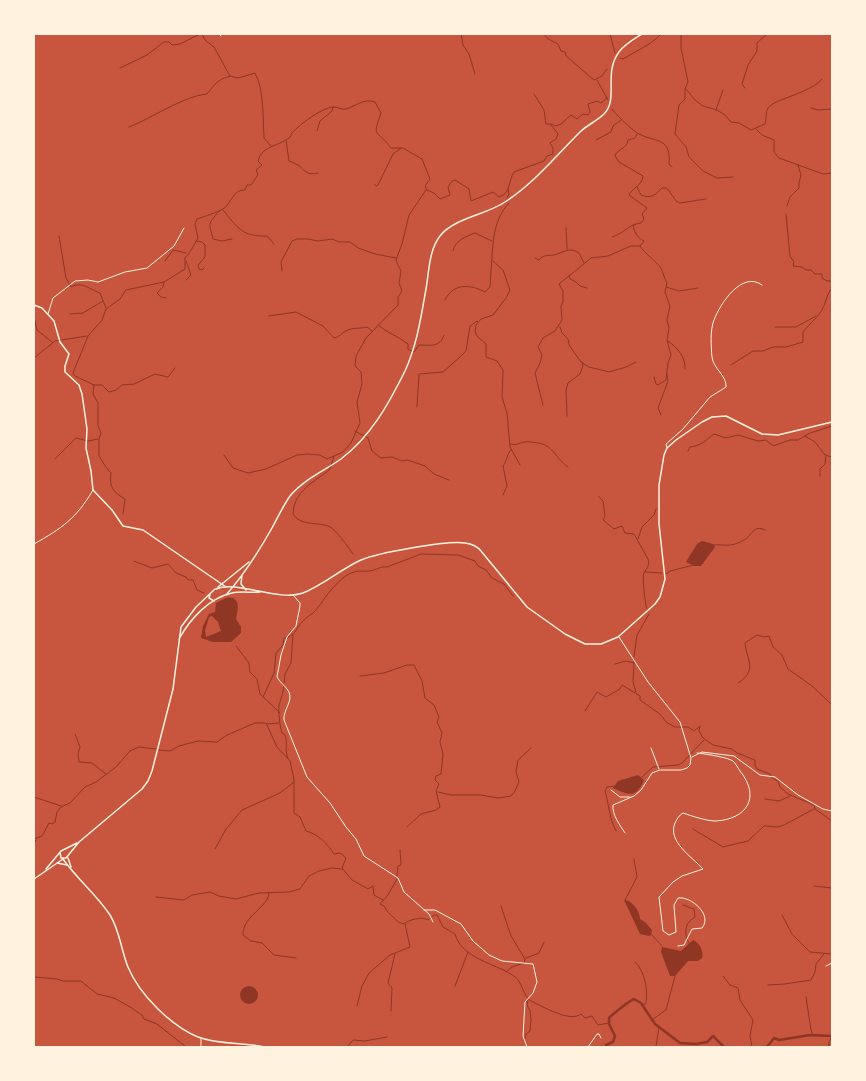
<svg xmlns="http://www.w3.org/2000/svg" width="866" height="1081" font-family="'Golos Text',sans-serif">
<style>
.water{fill:#8f3625;fill-rule:evenodd}
.lines{fill:none;stroke-linecap:round;stroke-linejoin:round}
.stream{stroke:#8f3625;stroke-width:1}
.river{stroke:#8f3625;stroke-width:2.5}
.minor{stroke:#fff3e0;stroke-width:1}
.tertiary{stroke:#fff3e0;stroke-width:1.5}
.secondary{stroke:#fff3e0;stroke-width:1.5}
</style>
<rect width="100%" height="100%" fill="#c8553d"/>
<path class="water" d="M702,541L713,544L715,547L701,566H695L686,562L697,544Z
M228,597L233,598C241,603 237,611 236,619L241,627V633L231,642H213L201,638L203,626L209,614L215,612L216,603ZM212,616L218,622L221,631L206,637L205,631L209,617Z
M638,775L644,780C636,799 628,795 613,788L618,781Z
M624,900C632,900 640,911 640,919L645,922L652,930L651,935L649,936L640,934Z
M693,940C699,942 704,951 702,958L698,961H688L675,976H670L661,952L662,947L681,951Z
M240 995a9 9 0 1 1 18 0a9 9 0 1 1-18 0Z"/>
<g class="lines">
<path class="stream" d="M202,34L205,40L214,47L230,76
M461,34L463,45L469,54L475,74
M544,34L548,39L558,44L561,51L565,52L566,56L594,80L602,76L607,69
M610,34L615,53
M681,34V48L688,82L685,89V99L679,105L675,134L686,147L689,157L703,171L717,178L733,177
M620,58L623,59C636,51 651,45 661,34
M120,68L147,55L164,42H169L172,45L180,44L200,34
M597,80L608,100
M745,88L742,84L748,65L757,51V43L767,34
M686,89L695,100L703,106L717,110L725,115L731,122L739,123L751,130L765,124C767,119 765,113 768,108C774,99 811,93 822,79
M534,94L544,110L546,124H552L555,126L561,124L571,115L577,119L583,114L588,115L590,112L588,104L597,101L601,103L607,98
M811,108L818,110L832,109
M612,109C615,114 634,132 639,134C657,143 671,137 669,164L672,167
M716,110L723,90
M129,127C152,118 184,96 207,94L216,83L222,79L230,76L238,78L255,73C264,89 263,120 264,138L271,146
M756,129L762,135L774,140V152L779,158L823,174L832,173
M317,131L320,121L332,111L333,107
M286,140L289,161C291,162 295,163 298,165C305,170 306,176 318,173
M596,140L611,132L613,126L621,120
M374,184L376,186L378,185L393,154L401,148
M637,187L641,195C650,199 656,195 662,188H667L676,201L680,203L706,199
M427,190L434,193L440,199L450,195L448,187L452,181L455,180L469,189L471,201L493,192L499,197C511,194 508,181 514,172L544,161L547,156L553,154V148L550,143L556,139L558,134L551,125
M507,198L509,194L508,189
M787,206L790,197L799,188V183L801,175L798,165
M223,210C237,227 242,237 267,236L274,244
M219,211C207,226 209,222 213,239L222,241L232,239
M786,214L790,256L794,262L793,266L802,267L806,270H811L815,274H822V278L827,281H832
M566,228L567,249
M59,236L66,278L71,287C82,281 89,289 100,293L106,308
M612,237C623,234 629,224 641,223L644,219L642,214L647,208L629,195C633,187 642,186 643,176L619,162L615,156C617,149 627,149 628,140L635,138L637,134
M197,241L202,242L205,245V257L198,265L199,269L202,270L204,268
M640,246C645,254 657,262 661,268C663,272 664,278 667,283L665,292L670,306L667,320L669,328L667,340L671,355L668,363L666,380L658,385L656,384L654,377
M453,251C454,241 467,236 475,233L492,241
M535,258L539,260C544,254 547,256 554,255C563,253 569,246 579,253L584,263
M165,261L173,250L186,253
M493,261L503,270L510,290L506,298L493,315L481,319L476,325L475,331L477,336L486,344V357L497,361L503,370L502,397L507,413L510,447L520,465
M282,271L281,262L292,241L297,239H308L318,241L332,239L339,242H350L358,248L375,254L396,258
M569,276L570,279L576,282L580,286L587,288
M186,280L191,275L186,261
M164,282L163,287L157,293L161,297L166,298
M666,287L679,291L698,288
M445,300C453,283 470,284 485,292L490,287C491,282 490,277 491,272C493,249 491,222 509,203
M70,314L83,313L103,301
M269,316L296,312L323,326L334,338C340,337 341,333 346,331C353,327 360,329 367,327L372,331
M34,317L37,330L52,342
M378,325C387,333 398,336 408,344V349L414,352L419,345C430,345 440,348 444,335
M560,327L562,333L568,339L569,345L581,362L589,367L609,372L626,367L636,362
M775,327H796L816,316
M668,341C678,348 686,358 685,369
M34,358L55,341L87,336
M731,365L753,351H763L773,347H786L803,342V332C808,325 815,320 820,313C826,305 826,294 832,288
M175,368L168,377L155,374L134,384L122,385L116,390L109,392L102,385H94L75,376L73,373L88,336L102,320L106,309L120,299L126,290L164,282L185,269V258C190,253 194,245 198,238L195,224L197,219C200,218 221,211 223,209C231,204 233,189 245,190L247,185H251L258,175L256,170L262,165L258,161C261,146 279,146 289,138C291,137 291,134 292,133C300,124 323,107 334,107C338,107 342,110 346,109C356,106 364,98 375,102L381,113C372,139 376,128 391,148H403L422,159L430,179L425,186L427,190
M94,385L93,394L98,403V426L101,433L99,439V456C103,462 105,467 111,473C109,487 113,492 125,499L123,514
M543,405L535,373L540,363L542,355L538,347L543,338L555,331L562,320L561,306L563,302V291L559,284L591,258L608,256L631,246H640L644,241C638,238 632,231 634,224
M417,407L419,374L443,372L460,357L466,351L470,326L477,321L478,322
M661,415L658,408L668,381L667,374
M567,416L566,390L568,383L580,374L583,366L582,362
M355,431L368,438L372,451L381,458L392,457L402,461L408,460L425,466L434,474L449,480
M805,436L815,442L825,455L832,457
M510,444C517,446 518,443 525,442C527,441 540,443 543,444C554,448 558,461 568,467
M688,451L690,447C701,446 706,440 714,434L726,438L738,435L758,441L766,440L773,446L790,440H798L810,433L832,426
M224,455L233,468L248,473L266,469L297,455L307,454L320,455L327,459L343,452L351,443L360,423L357,402L362,384L361,372L355,366L356,356L366,338L398,305V297L402,291L399,283L401,271L396,261L397,257L402,244L409,215L426,190
M334,456L330,469C315,482 294,490 293,514C300,526 317,522 328,526C335,528 349,548 353,554
M55,459L76,438L88,441L98,439
M820,476V469L825,464L826,456
M503,495L507,486L503,466C507,462 506,455 511,450
M598,496L603,501L605,516L603,520L614,529L622,526L625,533L634,534L648,559C650,565 647,568 644,573C642,575 645,605 647,609
M638,539L642,527L654,515L656,509
M712,545C726,544 730,548 744,540C752,536 753,524 765,530
M134,561L152,568L168,564L176,573L186,577L188,580H193L197,590L204,593
M645,572L662,573
M666,574L670,571L694,565
M288,637C297,633 296,628 302,622C306,617 313,614 316,610C326,597 338,577 354,572C359,570 365,572 370,571C377,570 380,566 387,567L421,554L458,555L475,561L478,566L486,570L492,578L504,584L513,596
M236,646L249,663L250,672L257,679L260,694L280,713
M634,657L637,635L649,614
M634,661L633,682L636,692
M615,664L626,661L634,663
M360,676L384,673L407,665H414L422,681L425,698L434,705L439,717L437,722L442,733L440,742L443,754L441,774L436,776L435,780L439,784L436,791L440,807L436,810L421,814L407,827
M284,683L285,674L291,663L293,635
M738,683C758,670 747,661 745,643L757,635L764,637L769,636L773,647L782,655L788,669L812,686L832,705
M284,686C283,693 281,699 279,705C278,711 280,727 282,733L285,735C288,742 284,750 288,758
M263,697L274,673L276,653L283,645L284,638L286,637
M585,711L597,692L606,697L620,689L622,685L640,696V700L660,714L666,722L675,727H688L694,731L700,726L699,731L703,738L713,745L732,749L737,753L755,760V765L757,769L770,774L772,778L778,781L780,787L788,794L814,805L815,809L832,821
M267,724L279,723
M75,734L80,747L78,754L79,762L92,763L106,774
M159,750L170,751L179,746L198,741L217,742L227,735L255,723H266L277,747L290,761L294,779V813L300,817L306,831C318,834 328,844 334,854L340,853L346,858L342,868L352,880L368,889L373,886L374,895L383,900
M642,777L653,767L678,765L682,763L704,740
M614,786L607,787L605,791C609,804 609,818 616,831
M438,792L451,795H481L498,798L511,796L515,791L519,782L516,772L518,760L531,748
M34,797L61,806
M765,799L779,801L790,796
M693,829L723,847L748,841L764,826L778,827L784,825L814,809
M34,839L42,836L49,823L52,824L55,822L57,812L61,807L70,803L85,787L96,782L116,767L130,751L139,747L156,749
M34,844L36,840
M215,849L226,829L242,810L280,793L294,782
M397,876L398,866L401,865L400,850
M397,879L388,895L380,904L384,906C387,913 395,918 398,922L404,924C408,920 422,916 428,920L434,915H437L443,927L455,934C462,959 495,963 514,976C523,982 522,995 531,1001C542,1006 570,1023 581,1014L585,1018L592,1016L598,1025L609,1023
M814,886L832,888
M269,893C269,907 242,916 243,935L251,941L262,943L274,955L296,958
M156,897L184,900L192,895L210,892L219,896L236,899L259,893L289,892L300,889L309,876L319,871L332,868L342,869
M625,900L637,877L634,859
M683,905L694,909L695,917C693,919 691,919 690,921C684,926 685,938 689,943
M501,906L511,936L525,959L524,963L512,967L506,972
M782,915L792,934L810,952L832,954
M651,934L662,946
M526,958L539,953L544,942
M635,962C645,971 648,990 646,1003L642,1006
M723,976L730,985L738,988L740,1000L753,1020L750,1036L752,1047
M34,977L57,979L63,981H81L97,994L114,998L130,1007L142,1015L144,1019L157,1024L186,1047
M768,985L785,984L811,980L815,972L816,964L824,954
M455,986L468,952
M806,997L811,1030L813,1035
M357,1006L362,986L369,973L390,955L410,947L405,924
M391,1011L392,988L388,983L395,954
M652,1020L666,1010L675,976
M525,1039L526,1034L530,1031L531,1019L530,1011L527,1005L528,1000
M347,1047L353,1040L365,1041L387,1037
M656,1047L659,1027
M829,1047V1042L832,1037"/>
<path class="river" d="M600,1047H603
M608,1047L606,1045L613,1042L615,1036L609,1024V1018C613,1014 629,1001 634,999L641,1003L655,1024L680,1043L696,1044L707,1042L713,1036L724,1047
M767,1047L774,1038L779,1040L810,1035L832,1036"/>
<path class="minor" d="M220,34L221,36
M48,314L53,298L75,281L88,280L98,282L125,272L147,268L174,246L184,228
M667,448L666,444L683,429L710,397L726,387C727,376 713,368 712,357C711,346 710,330 714,320C720,304 742,270 762,285
M34,544C62,528 76,519 93,490
M293,595L300,603V606L296,626L287,637L281,655L277,677C280,683 286,686 289,692C293,702 283,710 284,720L307,777L330,803L346,827L356,839L364,856L398,878L404,892L429,914L433,922
M619,637L648,682L680,722L691,758L690,765L687,768L681,770H660L652,773L641,790L634,796L613,805C612,815 620,825 625,833
M651,748L659,769
M692,757L702,752L734,756L760,775L775,777L798,795L823,809L832,811
M611,790L620,797H630
M424,910H435L461,924L473,941L489,955L502,961L533,964L537,982L533,993L525,1002L523,1036L527,1047
M678,946L684,945L692,929L702,928C713,915 691,896 678,898L674,905L676,932L669,935L663,931L659,897L673,882L682,876L703,869C692,857 667,841 675,823C677,819 679,815 683,813C692,816 706,821 716,821C747,819 761,797 740,771C738,768 736,764 733,761C727,757 705,754 697,753
M826,966L832,963
M201,1047V1038
M588,1047L597,1034H599L601,1038
M831,1047L832,1042"/>
<path class="tertiary" d="M34,305L42,308L54,321L60,342L69,354L65,366V372L79,385L82,394L87,429L86,448L91,471L93,490L112,510L123,526L143,530L226,587"/>
<path class="secondary" d="M242,575L241,584L246,590
M218,587L249,562
M216,589C237,580 278,602 303,593C323,585 341,569 361,560C377,553 448,540 465,543C472,544 477,546 481,551L527,607L565,634L585,644H601L618,637L655,604L660,597L665,579L659,524V485L664,455L667,448L676,440L702,422L712,417L726,416L762,434L778,435L832,422
M210,594L209,598L214,601
M226,595C244,575 259,551 272,528C278,517 283,506 290,496C303,480 324,471 341,459C371,436 388,405 405,371C417,345 421,317 426,289C429,272 429,250 440,236C454,218 486,215 505,202C534,183 555,157 580,132C587,125 597,121 604,114C619,99 603,73 619,52C625,44 634,39 642,34
M179,639C190,619 209,598 232,593C241,591 251,593 260,592
M60,852L61,858H66L79,842L142,789L148,781L152,771L173,689L181,627L196,607L215,589
M68,858L71,867
M63,859C77,879 97,895 110,915C120,931 121,950 128,967C139,994 171,1026 198,1037C219,1045 242,1042 264,1047
M57,863L67,865
M46,869L61,851L77,843
M34,879L63,859"/>
</g>
<rect width="866" height="1081" fill="none" stroke="#fff3e0" stroke-width="70"/>
</svg>
